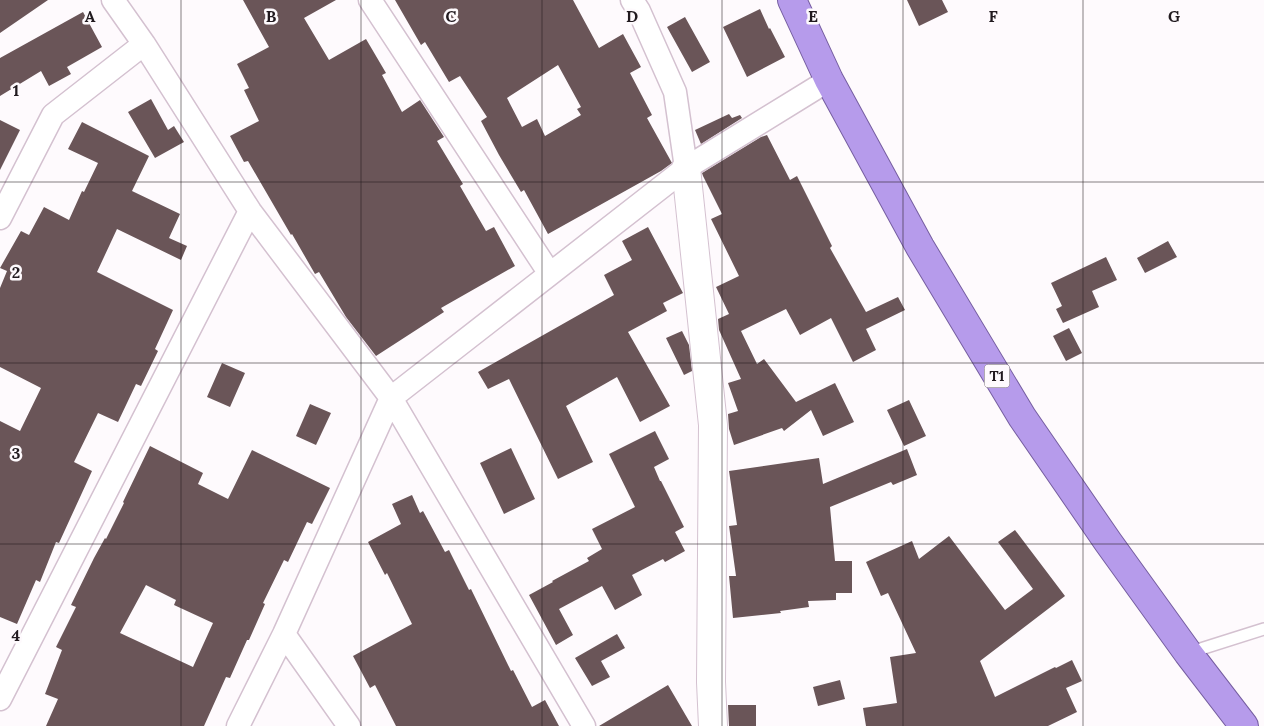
<svg xmlns="http://www.w3.org/2000/svg" width="1264" height="726" font-family="Lora,serif">
<style>
.building{fill:#6a5558;fill-rule:evenodd}
.lines{fill:none;stroke-linecap:round;stroke-linejoin:round}
.service-casing{stroke:#d4c1d0;stroke-width:14}
.minor-casing{stroke:#d4c1d0;stroke-width:25}
.tertiary-casing{stroke:#d4c1d0;stroke-width:30}
.trunk-casing{stroke:#765ea0;stroke-width:30}
.service{stroke:#fff;stroke-width:11}
.minor{stroke:#fff;stroke-width:22}
.tertiary{stroke:#fff;stroke-width:28}
.trunk{stroke:#b69beb;stroke-width:28}
.grid{fill:none;stroke:#211a1f;stroke-width:1;stroke-opacity:0.55}
.labels{text-anchor:middle;stroke-width:5;stroke-linejoin:round;paint-order:stroke}
.shield{fill:#fefafd;stroke:#635d62;stroke-width:1}
.shield-label{font-size:14px;font-weight:bold;fill:#211a1f}
.grid-label{font-size:16px;text-anchor:middle;font-weight:bold;fill:#211a1f;stroke:#fefafd;stroke-width:5;stroke-linejoin:round;paint-order:stroke}
</style>
<rect width="100%" height="100%" fill="#fefafd"/>
<path class="building" d="M0,0H48L0,33Z
M243,0H336L304,18L329,60L366,39L386,73L382,75L402,112L420,100L444,137L437,141L463,184L460,186L486,231L494,227L515,266L441,308L444,312L376,356L346,317L319,272L315,274L292,234L291,235L248,161L244,162L230,136L259,121L244,90L249,88L237,64L269,47Z
M395,0H573L599,48L623,34L641,67L630,73L652,115L647,118L672,163L661,171L548,234L524,190L521,192L499,155L481,121L487,117L460,76L449,82L425,42L421,45ZM558,65L581,107L577,109L581,115L545,136L537,119L522,127L507,98Z
M907,0H942L948,12L919,26Z
M760,9L769,29L770,28L785,57L747,77L723,27Z
M83,12L102,47L67,67L71,74L49,86L41,71L0,96V58Z
M685,17L710,62L692,72L667,27Z
M151,99L168,130L174,126L184,142L155,158L128,112Z
M729,114L732,118L740,115L742,118L701,144L695,130Z
M0,120L20,130L0,170Z
M82,122L149,156L132,191L180,214L169,238L187,246L181,260L117,229L97,272L173,310L155,349L158,351L141,386L136,384L118,422L98,413L74,462L92,471L59,543L56,542L40,582L36,580L17,624L0,617V421L20,431L41,388L0,367V288L7,271L0,268L21,231L29,235L44,207L69,220L82,191L84,192L98,163L68,149Z
M767,135L790,180L797,176L832,246L830,248L866,312L898,297L905,310L866,329L876,350L853,362L831,318L800,335L786,309L741,331L757,364L764,359L796,402L835,383L854,422L823,436L811,410L784,431L782,428L734,445L729,429L728,414L738,411L728,383L741,379L719,330L718,319L729,314L716,287L739,276L711,219L722,214L703,176L702,173L761,137Z
M648,227L683,293L663,303L667,311L628,332L670,406L640,422L617,377L566,406L593,462L558,479L509,379L488,389L478,372L614,295L604,275L632,260L622,241Z
M1168,241L1177,257L1145,273L1137,258Z
M1106,257L1117,280L1092,291L1099,307L1063,323L1056,309L1062,306L1051,283Z
M1069,328L1082,353L1066,361L1053,336Z
M682,331L689,345L692,371L684,375L666,338Z
M222,363L245,373L230,407L207,397Z
M909,400L926,436L904,446L887,410Z
M310,404L331,413L316,445L296,436Z
M655,431L669,459L654,467L660,481H661L684,527L675,532L685,551L665,562L663,559L632,575L642,595L615,610L602,586L559,609L573,635L556,645L529,595L553,582L552,581L589,561L587,558L602,549L592,529L635,507L609,454Z
M150,446L203,473L198,484L228,499L252,450L330,488L312,524L307,522L288,562L284,560L263,603L265,604L249,640H247L230,678L226,677L204,726H46L58,699L45,694L62,650L56,647L76,607L71,605L94,558L105,538L106,539L124,503L123,502ZM146,585L176,600L174,605L213,623L193,667L120,633Z
M511,448L535,499L504,514L480,463Z
M907,449L917,475L893,485L891,482L830,507L835,561H852V593H836V600L808,601L809,607L780,611L781,613L733,618L729,576H736L729,526L737,525L729,471L819,458L823,484Z
M412,495L420,513L423,511L445,552L449,550L469,590L471,589L511,671L513,670L532,707L545,700L559,726H396L375,685L370,688L353,656L412,624L387,573L385,575L368,542L401,524L392,504Z
M1015,530L1065,596L980,661L995,697L1055,667L1056,668L1072,660L1082,681L1066,688L1077,712L1048,726H866L863,708L897,703L890,657L916,653L888,593L881,596L866,562L912,541L919,559L949,536L1005,610L1033,589L998,542Z
M617,634L625,648L601,661L610,677L592,686L575,658Z
M840,680L845,699L818,706L813,687Z
M668,685L692,726H599Z
M728,705H756V726H729Z"/>
<g class="lines">
<g class="service-casing">
<path id="service" d="M1188,653L1264,629"/>
</g>
<g class="minor-casing">
<path id="minor" d="M113,0L144,44L250,211L391,398L584,726
M370,0L550,274
M632,0L639,11L675,92L686,168
M0,218L53,115L144,44
M284,634L349,726
M0,699L250,211
M238,726L284,634L391,398L686,168L829,80"/>
</g>
<g class="tertiary-casing">
<path id="tertiary" d="M686,168L713,425L711,682L713,726"/>
</g>
<g class="trunk-casing">
<path id="trunk" d="M792,0L829,80L920,247L1022,417L1108,542L1188,653L1244,726"/>
</g>
<use href="#service" class="service"/>
<use href="#minor" class="minor"/>
<use href="#tertiary" class="tertiary"/>
<use href="#trunk" class="trunk"/>
</g>
<path class="grid" d="M181,0V726M361,0V726M542,0V726M722,0V726M903,0V726M1083,0V726M0,182H1264M0,363H1264M0,544H1264"/>
<g class="labels">
<rect class="shield" x="984.5" y="364.5" width="25" height="23" rx="4"/>
<g class="shield-label">
<text x="997" y="381">T1</text>
</g>
</g>
<g class="grid-label">
<text x="90" y="22">A</text>
<text x="271" y="22">B</text>
<text x="451" y="22">C</text>
<text x="632" y="22">D</text>
<text x="813" y="22">E</text>
<text x="993" y="22">F</text>
<text x="1174" y="22">G</text>
<text x="16" y="96">1</text>
<text x="16" y="278">2</text>
<text x="16" y="459">3</text>
<text x="16" y="641">4</text>
</g>
</svg>
